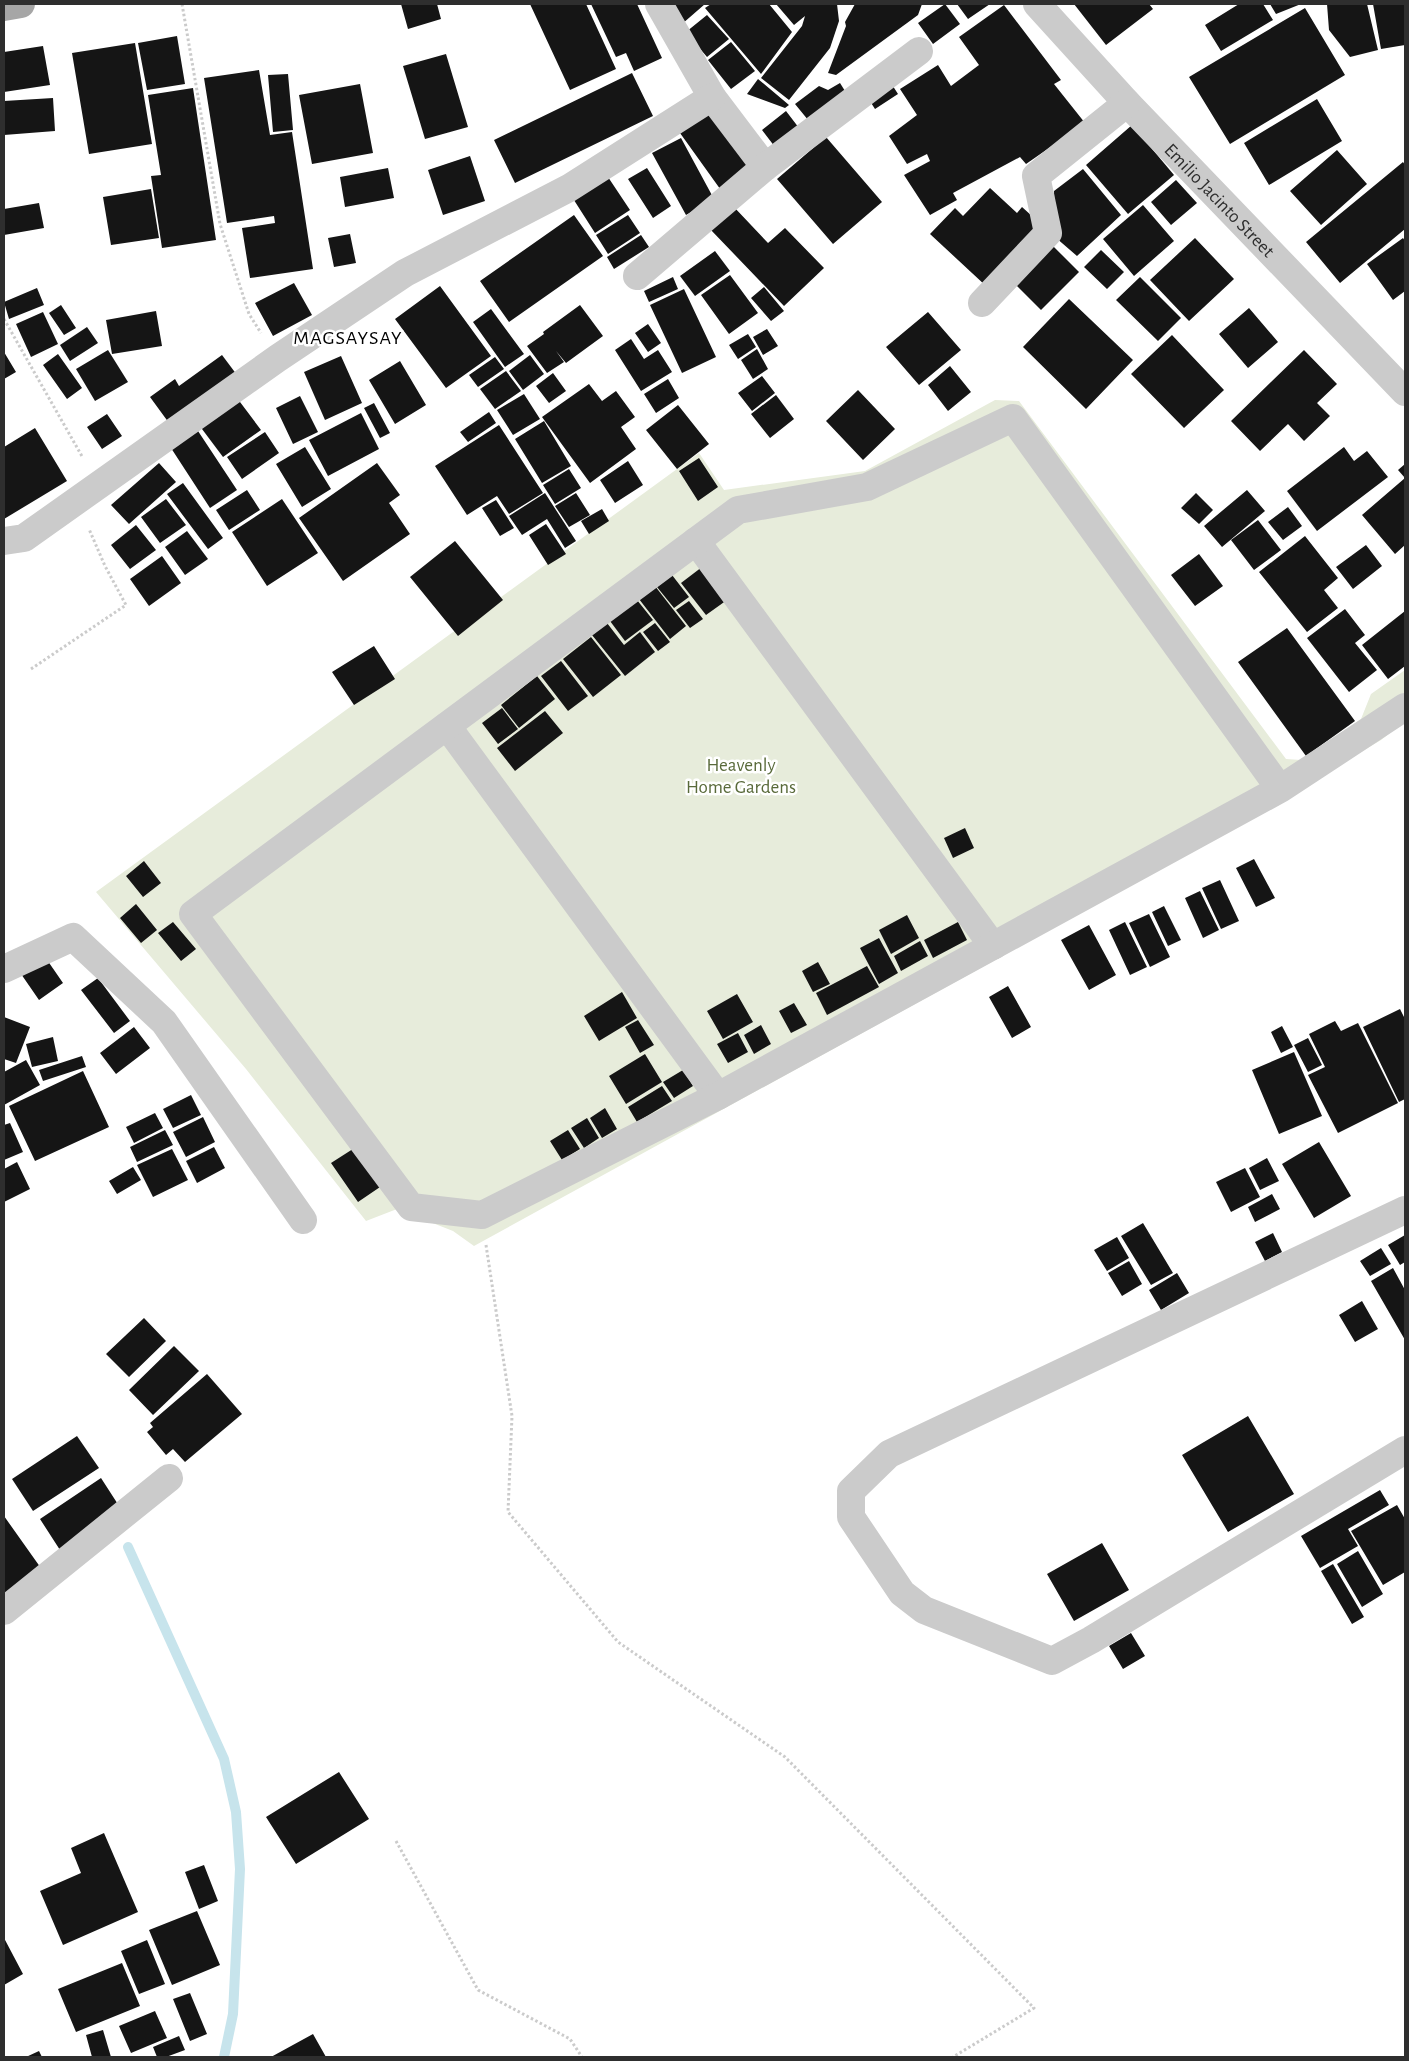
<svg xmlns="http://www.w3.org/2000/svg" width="1409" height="2061" font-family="'Alegreya Sans',sans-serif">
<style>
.green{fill:#e7ecdb}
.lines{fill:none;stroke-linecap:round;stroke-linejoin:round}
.stream{stroke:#c7e4ec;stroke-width:10}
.building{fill:#151515}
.path{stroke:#cbcbcb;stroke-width:3;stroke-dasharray:2.5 2.5;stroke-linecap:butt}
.minor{stroke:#cbcbcb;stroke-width:28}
.major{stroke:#a6a6a6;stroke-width:28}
.labels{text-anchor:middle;stroke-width:5;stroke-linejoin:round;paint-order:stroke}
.street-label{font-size:19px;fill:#2e2e2e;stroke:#fff}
.park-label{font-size:19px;fill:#596a3a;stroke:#fff}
.neighbourhood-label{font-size:20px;letter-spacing:1px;fill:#000;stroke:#fff}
</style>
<rect width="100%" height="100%" fill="#fff"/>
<path class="green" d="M995,400L1019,401L1286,759L1301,760L1361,719L1371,694L1405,670V721L1381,740L1223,835L474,1246L453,1231L397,1209L366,1221L246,1069L96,892L699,453L724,490L865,471Z"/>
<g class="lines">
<path class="stream" d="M128,1547L224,1759L236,1812L240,1869L233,2014L224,2057"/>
</g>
<path class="building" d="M401,4H437L441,19L408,29Z
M530,4H586L616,69L570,90Z
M591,4H637L662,58L634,71L626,53L616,57Z
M670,4H705L682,24Z
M711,4H769L792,32L761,74L705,8Z
M776,4H837L839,21L830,48L789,100L761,78L802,26L805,16L794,25Z
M855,4H922L918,15L836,75L828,73L846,26L845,22Z
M945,4L960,24L933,44L918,23Z
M957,4H990L968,19Z
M1074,4H1149L1153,9L1106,45Z
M1239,4H1263L1273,20L1221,51L1205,25Z
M1270,4H1301L1276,14Z
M1327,4H1367L1378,50L1350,57L1329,30Z
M1373,4H1405V45L1381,49Z
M1004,5L1061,80L1054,84L1085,123L1026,164L1020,157L953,193L957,200L930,215L904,175L930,161L927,154L907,164L889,136L917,115L900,89L938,65L951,86L979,65L959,37Z
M1305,8L1345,75L1230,144L1189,77Z
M707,15L729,39L707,57L686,32Z
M177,36L185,84L147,90L138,43Z
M731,42L755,71L731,89L708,60Z
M135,43L152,144L89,154L72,53Z
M43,46L50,85L4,92V52Z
M446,54L468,127L425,139L403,66Z
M259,70L270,135L292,132L313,269L250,278L242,228L275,223L274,216L227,223L204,78Z
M632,73L653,116L515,183L494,140Z
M288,74L293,130L273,132L268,75Z
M758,79L789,105L785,108L747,94Z
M889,80L898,94L875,109L866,95Z
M840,83L850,99L813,126L795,104L819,86L828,90Z
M360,84L373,153L312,164L299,95Z
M193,88L216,240L162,248L151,176L161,175L148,95Z
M53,98L55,131L4,135V101Z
M1317,99L1342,141L1269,185L1244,143Z
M715,109L758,168L723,193L680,133Z
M786,111L799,128L775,147L762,130Z
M1132,125L1174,175L1128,214L1086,165Z
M826,137L882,202L833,244L777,179Z
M681,138L714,199L686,215L652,153Z
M1337,150L1367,184L1321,225L1290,191Z
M470,156L485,201L443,215L428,170Z
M1403,162L1405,165V229L1340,283L1306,242Z
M388,168L394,198L345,207L340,177Z
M647,168L671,206L653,218L628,179Z
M1083,169L1121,215L1077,256L1055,237L1054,191Z
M606,174L630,210L595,233L572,197Z
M1176,180L1197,203L1171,225L1151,202Z
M990,188L1017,213L1022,207L1043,226L986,286L930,234L955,208L963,216Z
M151,189L159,238L111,245L103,197Z
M39,203L44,228L4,235V209Z
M1143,205L1174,241L1134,276L1103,239Z
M733,206L768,243L785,228L824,268L784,306L710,229Z
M574,215L603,256L509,322L480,281Z
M628,215L640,233L608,254L596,235Z
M350,234L356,263L334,267L328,238Z
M641,235L649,247L614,269L607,257Z
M1195,238L1234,279L1189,321L1150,280Z
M1403,238L1405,241V291L1393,300L1367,264Z
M1049,242L1079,272L1041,310L1011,280Z
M1101,250L1124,272L1107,289L1084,267Z
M715,251L730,271L695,296L680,276Z
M730,275L758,313L729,334L701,295Z
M673,277L678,289L649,302L644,291Z
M1140,277L1181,318L1158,341L1116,300Z
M294,283L312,315L273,336L255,303Z
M440,286L491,356L446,388L395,319Z
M764,287L784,311L771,321L751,298Z
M37,288L44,305L9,319L4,302Z
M684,289L716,357L682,373L650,305Z
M1069,299L1133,360L1086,409L1023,347Z
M61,305L76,328L64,335L49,313Z
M580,305L603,336L566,363L556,351L564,362L547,373L527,346L544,334L543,332Z
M1249,308L1278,342L1248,368L1219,334Z
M491,309L524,354L505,367L473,322Z
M156,311L162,346L112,354L106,320Z
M43,312L58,344L31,357L16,324Z
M928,312L961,350L919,385L886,347Z
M648,324L661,343L648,352L635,333Z
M87,327L98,343L70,361L60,345Z
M767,329L778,346L763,355L753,337Z
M748,334L756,347L738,359L729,345Z
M1172,335L1224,390L1184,428L1131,374Z
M631,339L644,359L658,350L672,372L641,391L615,350Z
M757,349L768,369L753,379L741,360Z
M108,350L128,382L95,401L76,369Z
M1304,350L1337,384L1317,403L1330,416L1304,441L1288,424L1260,451L1231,421Z
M4,352L16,372L4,379Z
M58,354L82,388L67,399L43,365Z
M222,355L237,375L169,423L150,397L175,379L179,386Z
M530,355L544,374L523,390L509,371Z
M341,356L362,403L325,420L304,372Z
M495,357L504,369L478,387L469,375Z
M400,361L426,405L395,424L369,380Z
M950,366L971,392L948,411L928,385Z
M506,371L521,391L495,409L480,389Z
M553,373L566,391L549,403L536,386Z
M762,376L775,393L752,411L738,393Z
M668,379L679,398L656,413L644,394Z
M589,384L602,401L616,391L635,417L621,427L636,449L590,483L542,417Z
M858,390L895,429L863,460L826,421Z
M524,394L540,419L513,435L497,410Z
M776,395L794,419L770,438L751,414Z
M300,396L318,432L293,444L276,408Z
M237,398L261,430L223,457L199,425Z
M374,403L390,433L380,438L364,408Z
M678,405L709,444L677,469L646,430Z
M489,412L496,423L468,442L460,432Z
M361,413L379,449L328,476L309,440Z
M107,414L122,436L102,449L87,427Z
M544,421L571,466L542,483L515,439Z
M499,425L543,493L509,514L497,496L467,515L435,466Z
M35,428L67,481L4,519V447Z
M198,431L237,490L210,508L171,448Z
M265,432L279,453L242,479L227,457Z
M305,447L331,489L302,507L276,464Z
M1344,447L1354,461L1367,451L1388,477L1317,531L1287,491Z
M699,458L718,487L698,501L679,471Z
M628,461L643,485L615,503L600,480Z
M159,463L176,482L129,524L111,505Z
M377,463L400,495L389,503L410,534L343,581L299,518Z
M1405,464V545L1395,554L1362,515L1405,478L1398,470Z
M569,469L581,488L555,504L543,485Z
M183,483L223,538L208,549L167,494Z
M247,490L260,510L229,530L216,510Z
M1247,490L1265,511L1222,547L1204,526Z
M545,493L576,541L565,548L547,519L522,535L509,516Z
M576,493L590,515L569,527L555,506Z
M1196,493L1213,510L1199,524L1181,508Z
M166,499L186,525L160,543L141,517Z
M282,499L318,553L267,586L232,532Z
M496,500L514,528L500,536L482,508Z
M1288,507L1302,526L1283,540L1268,522Z
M602,509L609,521L589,534L581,521Z
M1258,520L1281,550L1254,570L1231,540Z
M546,524L566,554L548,565L529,535Z
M136,525L156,550L130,569L111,545Z
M187,531L208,559L185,575L165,547Z
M1305,536L1338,578L1324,590L1338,608L1307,632L1259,572Z
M455,541L503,600L458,636L410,577Z
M1366,545L1382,566L1353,589L1336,567Z
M1199,554L1223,586L1195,606L1171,575Z
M162,556L181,583L149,606L130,579Z
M702,567L727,600L706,615L681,583Z
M672,575L689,597L674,608L657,587Z
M655,586L686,626L670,639L639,599Z
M637,600L653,620L625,641L610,621Z
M689,601L703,619L690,628L676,610Z
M1345,609L1365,635L1355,643L1377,670L1349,692L1307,638Z
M1405,611V666L1388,679L1362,645Z
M607,623L624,645L640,632L655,652L625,676L592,635Z
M655,623L670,642L658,651L643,632Z
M1287,628L1355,721L1306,756L1238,662Z
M591,637L621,675L593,697L563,659Z
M374,646L395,679L354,705L332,672Z
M561,661L588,696L568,711L541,676Z
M537,676L555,699L519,728L501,705Z
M502,708L518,729L498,744L482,723Z
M545,711L563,733L515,771L497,748Z
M965,828L974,848L953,858L944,838Z
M1254,859L1275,898L1256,907L1236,868Z
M144,861L161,883L143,897L126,876Z
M1220,880L1239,921L1221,929L1202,888Z
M1200,891L1219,930L1203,938L1185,898Z
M136,904L157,930L141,943L120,918Z
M1164,906L1181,940L1168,946L1152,912Z
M1149,914L1170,957L1150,967L1129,923Z
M907,915L919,938L891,954L879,930Z
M173,922L196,949L181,961L158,933Z
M958,922L967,940L933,958L924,940Z
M1125,922L1147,967L1130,975L1109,930Z
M1089,925L1116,975L1089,990L1061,940Z
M879,938L898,973L879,984L860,948Z
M920,941L928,956L901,971L894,956Z
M43,954L63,983L39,1000L19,971Z
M818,962L830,984L813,992L802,971Z
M867,966L879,987L827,1015L816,993Z
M98,978L130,1021L114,1033L81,990Z
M1008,986L1031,1027L1012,1038L989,997Z
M622,992L637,1018L599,1041L584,1016Z
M737,994L753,1022L723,1039L707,1011Z
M794,1003L807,1025L791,1033L779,1011Z
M1400,1009L1405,1019V1099L1399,1102L1363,1027Z
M4,1017L30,1027L16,1063L4,1059Z
M638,1020L654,1045L640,1053L625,1027Z
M1335,1021L1341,1031L1358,1023L1398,1103L1338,1133L1308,1075L1325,1067L1309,1034Z
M761,1025L771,1044L754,1054L744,1035Z
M1282,1026L1293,1047L1281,1053L1271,1032Z
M134,1027L150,1048L116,1074L100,1053Z
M738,1033L748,1052L728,1063L717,1044Z
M53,1037L58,1061L32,1067L26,1044Z
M1308,1038L1322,1065L1308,1072L1294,1045Z
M1294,1052L1322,1116L1279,1134L1252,1070Z
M645,1054L662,1082L626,1104L609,1076Z
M82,1056L86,1067L43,1081L39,1070Z
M26,1060L40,1085L4,1105V1072Z
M683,1070L693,1086L674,1098L663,1082Z
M83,1071L109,1127L35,1161L9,1106Z
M662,1086L672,1101L637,1122L628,1107Z
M191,1095L201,1115L173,1128L163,1109Z
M605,1108L617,1129L602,1138L590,1118Z
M155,1113L163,1128L134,1143L126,1127Z
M203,1117L215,1142L186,1157L173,1132Z
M587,1118L599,1138L584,1148L571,1128Z
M10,1123L23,1152L4,1160V1125Z
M165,1130L173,1145L137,1162L130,1147Z
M568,1130L580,1149L562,1160L550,1141Z
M1319,1142L1351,1196L1314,1218L1282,1164Z
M214,1147L225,1168L197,1183L186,1161Z
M356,1147L383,1185L358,1202L331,1163Z
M172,1149L188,1180L153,1197L137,1165Z
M1267,1158L1279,1181L1260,1190L1249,1168Z
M17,1162L30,1189L4,1202V1169Z
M133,1167L141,1180L117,1194L109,1181Z
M1245,1168L1260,1197L1231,1212L1216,1182Z
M1272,1194L1280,1209L1255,1222L1248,1207Z
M1143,1223L1173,1273L1151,1285L1121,1236Z
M1273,1233L1282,1252L1265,1261L1255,1242Z
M1405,1235V1262L1400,1265L1388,1245Z
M1117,1237L1129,1258L1107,1271L1094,1250Z
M1381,1248L1391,1264L1370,1276L1360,1261Z
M1129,1261L1142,1284L1122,1296L1108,1273Z
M1393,1268L1405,1290V1340L1371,1281Z
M1177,1273L1189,1293L1161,1310L1149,1290Z
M1362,1301L1378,1329L1355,1342L1339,1315Z
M144,1318L166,1341L129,1377L106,1354Z
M174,1346L199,1371L153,1415L129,1390Z
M207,1374L242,1414L185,1462L173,1449L166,1455L147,1432L153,1427L150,1423Z
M1248,1416L1294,1494L1228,1532L1182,1455Z
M77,1436L99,1468L33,1511L12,1479Z
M101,1478L121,1509L60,1550L40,1519Z
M1380,1490L1389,1505L1348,1529L1358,1546L1320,1568L1301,1536Z
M1397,1505L1405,1519V1572L1383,1585L1351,1531Z
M4,1516L43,1571L4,1599Z
M1102,1543L1129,1590L1074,1621L1047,1574Z
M1358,1551L1383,1594L1362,1607L1337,1564Z
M1333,1564L1364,1617L1352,1624L1321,1571Z
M1131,1633L1145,1656L1123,1669L1109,1646Z
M339,1772L369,1819L296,1864L266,1817Z
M104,1833L138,1912L63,1945L40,1891L81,1873L71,1848Z
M204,1865L218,1901L199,1909L185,1872Z
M197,1911L220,1965L172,1985L149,1930Z
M4,1938L23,1974L4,1985Z
M147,1940L165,1984L139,1994L121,1951Z
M122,1963L140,2006L76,2032L58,1989Z
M190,1993L207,2034L190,2041L173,1999Z
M155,2011L167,2038L131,2053L119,2026Z
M103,2030L111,2057H92L86,2035Z
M313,2034L326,2057H271Z
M179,2036L185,2050L166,2057H157L153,2047Z
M39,2051L42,2057H26Z"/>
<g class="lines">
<path class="path" d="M182,4L220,224L249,314L261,333
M4,319L83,458
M31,669L126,605L105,566L89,529
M486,1245L512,1416L508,1512L618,1642L785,1757L1034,2008L953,2057
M396,1841L478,1990L570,2039L582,2057"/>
<g class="minor">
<path d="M659,4L712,97L765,167"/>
<path id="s1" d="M1037,4L1127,103L1405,392"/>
<path d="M637,276L765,167L919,51"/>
<path d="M982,303L1048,233L1036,176L1127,103"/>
<path d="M4,541L24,538L278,358L405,273L569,188L712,97"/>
<path d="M696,541L993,946"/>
<path d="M447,726L718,1096"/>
<path d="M1280,789L1013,418L867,487L738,510L193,914L411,1207L482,1215L718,1096L1280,789L1405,707"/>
<path d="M4,969L73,937L164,1022L303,1220"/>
<path d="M1405,1210L889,1454L851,1491V1517L902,1593L924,1610L1052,1661L1091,1640L1405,1450"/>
<path d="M4,1611L169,1478"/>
</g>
<path class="major" d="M4,7L21,4"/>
</g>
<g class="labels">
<g class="street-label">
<text dy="7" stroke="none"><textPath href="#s1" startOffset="268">Emilio Jacinto Street</textPath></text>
</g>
<g class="park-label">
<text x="741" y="771">Heavenly<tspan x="741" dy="22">Home Gardens</tspan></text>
</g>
<g class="neighbourhood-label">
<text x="348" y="344">MAGSAYSAY</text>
</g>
</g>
<rect width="1409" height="2061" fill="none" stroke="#2e2e2e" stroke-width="10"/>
</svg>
